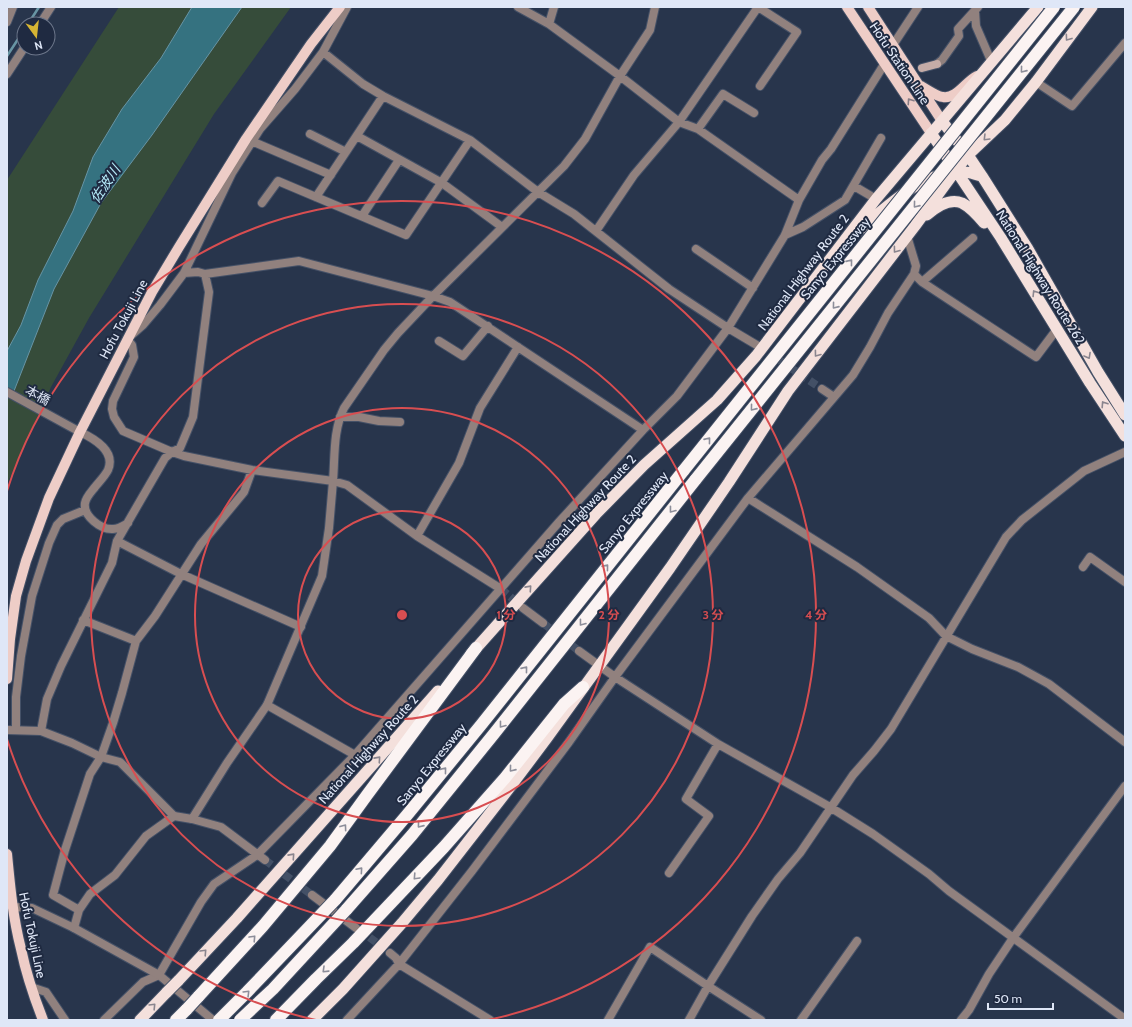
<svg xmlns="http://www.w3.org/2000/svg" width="1132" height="1027" font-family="Cabin,'Noto Sans JP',sans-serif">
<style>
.green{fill:#364c3a}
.water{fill:#357280;stroke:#6895a4}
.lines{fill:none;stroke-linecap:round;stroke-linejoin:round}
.stream{stroke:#6895a4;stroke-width:2.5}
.minor-tunnel{stroke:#435066;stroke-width:8;stroke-dasharray:8 4;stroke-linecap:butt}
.minor-casing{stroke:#455167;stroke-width:10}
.tertiary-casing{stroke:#455167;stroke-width:10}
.secondary-casing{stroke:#455167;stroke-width:10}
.primary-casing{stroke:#455167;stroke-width:12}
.trunk-casing{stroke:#455167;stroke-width:13}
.motorway-casing{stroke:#455167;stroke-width:14}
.minor{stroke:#91817e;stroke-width:8}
.tertiary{stroke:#91817e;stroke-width:8}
.secondary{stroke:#c5aca7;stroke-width:8}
.primary{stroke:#eecdc7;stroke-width:10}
.trunk{stroke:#f4e0dc;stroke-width:11}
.motorway{stroke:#fbf3f2;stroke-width:12}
.trunk-bridge-casing{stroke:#455167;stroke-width:13;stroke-linecap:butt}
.motorway-bridge-casing{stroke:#455167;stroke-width:14;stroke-linecap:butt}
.trunk-bridge{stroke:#f4e0dc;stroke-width:11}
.motorway-bridge{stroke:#fbf3f2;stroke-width:12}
.oneway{stroke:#8a858e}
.oneway2{stroke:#8d8e9a}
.oneway3{stroke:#867c84}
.ring{fill:none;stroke:#d84e51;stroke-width:2}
.labels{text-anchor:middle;stroke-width:4;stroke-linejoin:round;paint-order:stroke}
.street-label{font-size:13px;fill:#dfe7f7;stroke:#1f2a41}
.water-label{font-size:14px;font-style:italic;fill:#b5ebf9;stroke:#1f2a41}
.centre{fill:#d84e51;stroke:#1f2a41;stroke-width:2}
.ring-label{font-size:12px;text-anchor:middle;font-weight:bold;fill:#d84e51;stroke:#1f2a41;stroke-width:4;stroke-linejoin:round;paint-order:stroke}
</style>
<rect width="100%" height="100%" fill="#28354c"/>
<path class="green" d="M119,7H192L161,58L122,109L93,157L73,211L38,280L21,325L7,351V180Z
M242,7H291L214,114L89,318L51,387L7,484V400L14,391L54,289L101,203L152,135Z"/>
<path class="water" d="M192,7H242L152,135L101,203L54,289L14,391L7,399V351L21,325L38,280L73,211L93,157L122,109L161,58Z"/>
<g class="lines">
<path class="stream" d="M28,24L39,7
M7,56L24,30"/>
<path class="minor-tunnel" d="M760,347L822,389
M501,589L520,605
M543,623L579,651
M265,860L312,895
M360,930L390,953"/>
<g class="minor-casing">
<path id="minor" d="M347,7L323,52L295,89L260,129L232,173L184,273L160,305L143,325L127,339L132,345L134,357L113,401L112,409L114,417L123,431L172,452L184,456L252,470L333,481L347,485L417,536L501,589
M518,7L549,24L620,76L679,122L698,129L799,200
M758,7L797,32L760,86
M975,11L976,26L992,63
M7,22L13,7
M549,24L554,7
M893,45L918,7
M323,52L363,84L383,96L470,140L538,192L574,214L669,289L728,328L760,347
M937,64L942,60L959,36L958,29L978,7
M1036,82L1072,106L1125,43
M698,129L723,94L754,113
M310,134L346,152
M357,136L442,183L502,227
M249,140L331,175
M854,186L876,199
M316,197L383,96
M262,203L278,181L406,235L470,140
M362,216L399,160
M596,231L634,175L679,122L758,7
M785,235L803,227L845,200L881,138
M696,249L753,288
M184,273L198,272L205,274L299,261L433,296L450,302L643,430
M914,274L922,282L1036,357L1057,329
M922,282L973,238
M439,341L463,356L488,326
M822,389L834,397
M340,417H359L379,421L400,422
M80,432C93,438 116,451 108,470C105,476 99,482 95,487C92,491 86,497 85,503C83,516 101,530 113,529C119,529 123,526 128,523
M333,481C335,456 333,430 344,408L384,350L398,333L433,296L564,166L585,139L620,76L650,30L655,7
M748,498L857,567L929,618L946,636L972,649L1018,667L1049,684L1125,742
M417,536L459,463L480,408L518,347
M117,541L181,574L301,627
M1083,567L1090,557L1125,582
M523,608L543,623
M83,620L136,641
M579,651L615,677L718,744L830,807L873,834L929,874L949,891L1125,1019
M267,705L355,755
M16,730V697L21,656L32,596L49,543L57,525L63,519L85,510
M41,731L47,699L61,666L112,563L117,541L165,458L172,452L180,448L193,417L209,292L205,274
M192,819L221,827L265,860
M669,873L709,816L686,799L718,744
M312,895L356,928
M79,910L90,894L115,875L146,836L174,816
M74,928L79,910L53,895L65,850L90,774L101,757L113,723L122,693L136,641L155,616L201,544L244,492L252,470
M390,953L396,958L399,964L490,1020
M31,987L46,992L65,1020
M104,1020L143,982L159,975L201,902L214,884L257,855L355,755L559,522L643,430L677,396L728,328L785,235L799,200L822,160L831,149L885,63
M347,1020L399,964L472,871L569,742L615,677L748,498L853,375L870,347L888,313L914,274L916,266L907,236
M608,1020L650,947L708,986L761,1020
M689,1020L708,986L752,916L778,879L800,853L853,775L874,751L891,729L1006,537L1022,520L1084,471L1125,452
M801,1020L857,941
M961,1020L969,1010L989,974L1013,938L1125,786"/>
</g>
<g class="tertiary-casing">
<path id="tertiary" d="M40,24L51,7
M7,74L24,48
M7,392L80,432
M7,730L41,731L72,743L101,757L120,762L174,816L192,819L227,763L267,705L322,576L329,528L333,481
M13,907L32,908L74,928L159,975L213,1020"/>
</g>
<g class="secondary-casing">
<path id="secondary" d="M922,68L937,64"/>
</g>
<g class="primary-casing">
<path id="primary" d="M847,7L931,133
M868,7L942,121
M921,86C926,89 938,97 943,97C957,99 966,81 977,76
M7,679L10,639L16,596L26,561L49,498L80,432L152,292L179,247L246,139L311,44L340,7
M7,854C10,886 13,918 21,949C26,973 34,997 43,1020"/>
</g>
<g class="trunk-casing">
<path id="trunk" d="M942,121L968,155L982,176L1028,249L1098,372L1125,415
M931,133L1001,238L1090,383L1125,436
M927,215C936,207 950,198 962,203C970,207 979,217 984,223
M856,233C882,210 926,168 964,172C970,172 976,175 982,176
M471,654L596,514L644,465L717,400L756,356L876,199L1038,7
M178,981L237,918L438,691
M140,1020L167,992
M312,1020L343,989L402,923L438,880L511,786L547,738L670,568L729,482L788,391L915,226L956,170L968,155L1005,120L1036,82L1092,7"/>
</g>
<g class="motorway-casing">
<path id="motorway" d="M335,900L407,815L481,725L684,470
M346,910L412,835L493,735L696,479
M198,997L263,926L330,846L367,795L476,648
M176,1020L187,1009
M276,1020L316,979L353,943L444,847L505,778L564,704L583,687"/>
</g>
<use href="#minor" class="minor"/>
<use href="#tertiary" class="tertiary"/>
<use href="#secondary" class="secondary"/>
<use href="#primary" class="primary"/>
<use href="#trunk" class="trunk"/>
<use href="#motorway" class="motorway"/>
<g class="trunk-bridge-casing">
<path id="trunk-bridge" d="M167,992L178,981"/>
</g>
<g class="motorway-bridge-casing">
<path id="motorway-bridge" d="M684,470L1054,7
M696,479L1074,7
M187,1009L198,997
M219,1020L247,992L335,900
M240,1020L273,989L346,910"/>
</g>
<use href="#trunk-bridge" class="trunk-bridge"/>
<use href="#motorway-bridge" class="motorway-bridge"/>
</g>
<defs><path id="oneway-chevron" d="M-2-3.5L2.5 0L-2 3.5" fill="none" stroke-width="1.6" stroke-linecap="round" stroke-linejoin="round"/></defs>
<g class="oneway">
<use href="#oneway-chevron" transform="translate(1068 38) rotate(126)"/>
<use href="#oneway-chevron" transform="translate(986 138) rotate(135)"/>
<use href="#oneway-chevron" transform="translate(896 250) rotate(127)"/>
<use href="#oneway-chevron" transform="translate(1035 293) rotate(-122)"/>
<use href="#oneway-chevron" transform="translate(817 354) rotate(127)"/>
<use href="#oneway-chevron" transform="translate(1088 356) rotate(61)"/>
<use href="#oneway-chevron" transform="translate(1104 404) rotate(-123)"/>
<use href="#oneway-chevron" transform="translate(529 588) rotate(-48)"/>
<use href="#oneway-chevron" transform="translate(378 759) rotate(-48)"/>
<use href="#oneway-chevron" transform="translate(292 856) rotate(-48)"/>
<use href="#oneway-chevron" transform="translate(204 952) rotate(-47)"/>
<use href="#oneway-chevron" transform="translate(153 1006) rotate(-46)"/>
</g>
<g class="oneway2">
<use href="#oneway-chevron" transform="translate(1023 70) rotate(129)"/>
<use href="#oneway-chevron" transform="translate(916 205) rotate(129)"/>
<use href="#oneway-chevron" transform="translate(850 262) rotate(-51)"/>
<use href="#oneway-chevron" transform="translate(835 306) rotate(129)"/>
<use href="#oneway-chevron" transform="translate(753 408) rotate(129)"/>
<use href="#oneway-chevron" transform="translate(708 440) rotate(-51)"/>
<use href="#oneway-chevron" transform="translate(672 510) rotate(128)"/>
<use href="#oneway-chevron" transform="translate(606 567) rotate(-51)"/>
<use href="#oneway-chevron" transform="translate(582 623) rotate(128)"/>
<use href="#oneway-chevron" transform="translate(525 669) rotate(-51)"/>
<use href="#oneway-chevron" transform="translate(502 725) rotate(128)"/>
<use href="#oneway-chevron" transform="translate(512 769) rotate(129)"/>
<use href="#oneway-chevron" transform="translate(444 770) rotate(-51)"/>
<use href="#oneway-chevron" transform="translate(420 825) rotate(129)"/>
<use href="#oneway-chevron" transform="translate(344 827) rotate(-54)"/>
<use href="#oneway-chevron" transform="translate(360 870) rotate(-49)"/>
<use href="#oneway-chevron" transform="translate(416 877) rotate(133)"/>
<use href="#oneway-chevron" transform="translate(253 938) rotate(-47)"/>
<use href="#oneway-chevron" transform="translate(325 970) rotate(136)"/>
<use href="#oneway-chevron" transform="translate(247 993) rotate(-45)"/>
</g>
<use class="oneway3" href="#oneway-chevron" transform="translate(910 101) rotate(-124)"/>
<g class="ring">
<circle cx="402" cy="615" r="104"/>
<circle cx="402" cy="615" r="207"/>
<circle cx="402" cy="615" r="311"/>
<path d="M316 1020A414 414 0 0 1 7 739M7 491A414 414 0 1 1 488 1020"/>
</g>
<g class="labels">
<g class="street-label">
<text transform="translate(900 63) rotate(56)" y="5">Hofu Station Line</text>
<text transform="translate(835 258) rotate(-51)" y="5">Sanyo Expressway</text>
<text transform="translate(803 272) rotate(-53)" y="5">National Highway Route 2</text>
<text transform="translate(1041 277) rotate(58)" y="5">National Highway Route 262</text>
<text transform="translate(123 319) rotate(-62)" y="5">Hofu Tokuji Line</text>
<text transform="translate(38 395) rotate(29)" y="5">本橋</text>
<text transform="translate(585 508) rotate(-47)" y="5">National Highway Route 2</text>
<text transform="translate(633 512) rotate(-51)" y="5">Sanyo Expressway</text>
<text transform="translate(368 749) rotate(-48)" y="5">National Highway Route 2</text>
<text transform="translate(431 764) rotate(-51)" y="5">Sanyo Expressway</text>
<text transform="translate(33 935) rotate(78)" y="5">Hofu Tokuji Line</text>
</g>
<g class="water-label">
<text transform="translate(105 184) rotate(-56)" y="5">佐波川</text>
</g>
</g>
<circle cx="402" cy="615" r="6" class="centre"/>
<g class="ring-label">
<text x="506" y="619">1 分</text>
<text x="609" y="619">2 分</text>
<text x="713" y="619">3 分</text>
<text x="816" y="619">4 分</text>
</g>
<rect width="1132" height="1027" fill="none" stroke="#dfe7f7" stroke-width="16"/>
<g transform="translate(36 36) rotate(165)"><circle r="19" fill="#1f2a41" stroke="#6c768a"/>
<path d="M0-3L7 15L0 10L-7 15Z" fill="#d6b534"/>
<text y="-6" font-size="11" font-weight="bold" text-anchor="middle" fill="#dfe7f7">N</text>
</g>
<path d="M988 1003v6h65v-6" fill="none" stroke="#dfe7f7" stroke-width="2"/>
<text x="994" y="1003" font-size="12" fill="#dfe7f7" stroke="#1f2a41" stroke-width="3" paint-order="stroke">50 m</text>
</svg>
